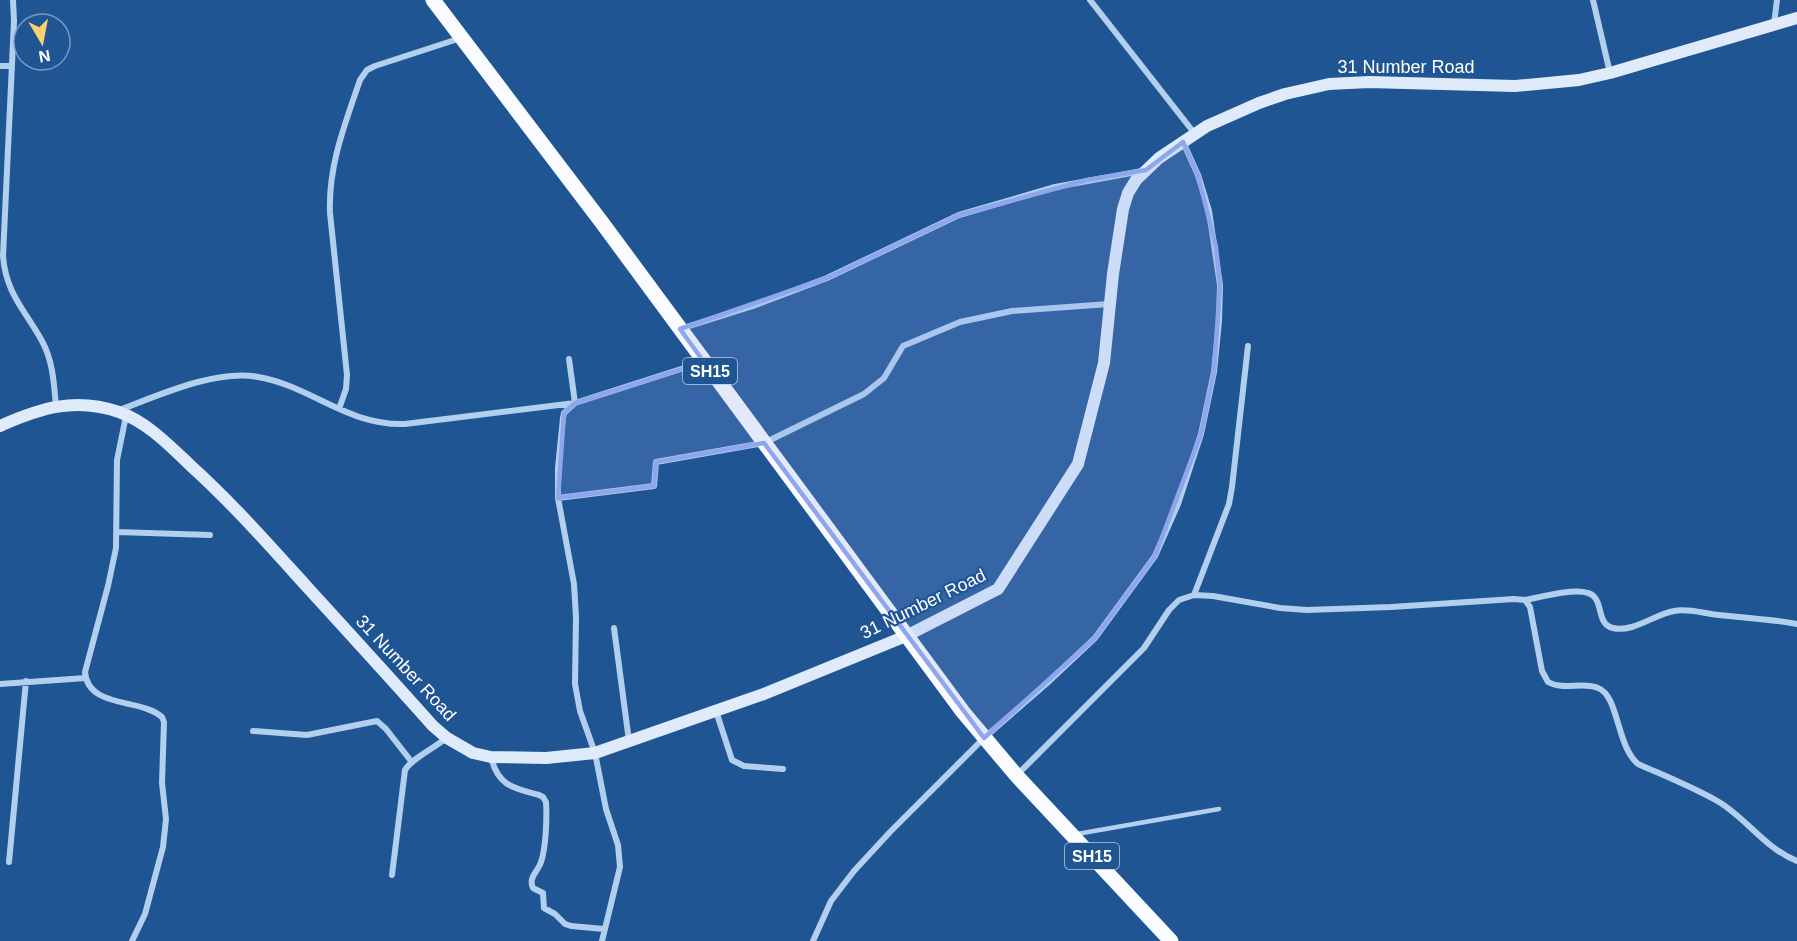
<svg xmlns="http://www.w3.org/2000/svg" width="1797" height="941" font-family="Arial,sans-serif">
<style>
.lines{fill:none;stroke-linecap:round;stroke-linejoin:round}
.lane{stroke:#b2cfee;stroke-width:4.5}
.street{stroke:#b2cfee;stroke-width:6}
.secondary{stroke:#dfebfa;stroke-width:12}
.primary{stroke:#f9fbff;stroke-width:15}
.marked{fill:#8ea6ec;fill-opacity:0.2;stroke:#8ea6ec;stroke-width:4.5;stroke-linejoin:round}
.labels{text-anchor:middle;stroke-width:4.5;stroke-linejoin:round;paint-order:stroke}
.shield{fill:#205593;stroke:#bcccdf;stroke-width:1.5}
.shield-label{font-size:16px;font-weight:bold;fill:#fff}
.street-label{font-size:18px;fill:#fff;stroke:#205593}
</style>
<rect width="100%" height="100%" fill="#205593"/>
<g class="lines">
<path class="lane" d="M1077,834L1219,809"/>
<path class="street" d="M13,0L14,21L3,256C6,294 25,310 42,341C53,361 54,384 56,406
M1090,0L1195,134
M1593,0L1610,73
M1774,24L1777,0
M0,66H12
M683,328L753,306L827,278L959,215L1055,187L1142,171
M569,359L575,403L564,413L563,418L558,468V498L574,584L576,617L575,684L580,711L595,753L606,809L618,845L620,867L602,941
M339,409L346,389L347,375L330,213C328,166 345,124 360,80L367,70L375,66L461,38
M117,411C157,396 215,369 258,377C311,386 347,426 405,424L575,403L703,362
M126,416L117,460L116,548L108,586L85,672C88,709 141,698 162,717L164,722L162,783L166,819L163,847L145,914L132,941
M558,498L654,486L656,462L764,443L864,394L884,378L903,346L960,322L1012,311L1109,304
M117,532L210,535
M1194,595L1229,504L1232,487L1248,346
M1525,600C1541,597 1573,588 1588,593C1605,598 1595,624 1613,628C1633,633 1655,614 1674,611C1689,608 1705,614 1719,615C1746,618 1771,619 1797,624
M614,628L629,741
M0,684L86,678
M716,711L732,760L744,766L783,769
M253,731L307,735L377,721L386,729L411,761
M491,757C498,786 513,788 539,795L543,797L546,802C547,817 546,848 541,862C538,872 528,877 533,888L543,893L544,908L555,914L565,924L571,926L604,929
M1017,775L1144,648L1169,610L1179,600L1194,595L1213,596L1280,608L1307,610L1391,607L1514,599L1525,600L1530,607L1542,671L1548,682C1564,691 1583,681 1598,688C1619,696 1616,745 1638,764C1665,776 1693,787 1719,802C1747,819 1766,849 1797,861
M9,862L26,681
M392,875L405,770C412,758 435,748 446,738
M813,941L831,901L854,871L890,832L984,738L1046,684L1095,638L1155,556L1178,504L1201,434L1214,372L1219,321L1220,285L1209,211L1198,175L1183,142"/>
<path class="secondary" d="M0,426C40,408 75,397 119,412C147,422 170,446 191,466C233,504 270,546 308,588C350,634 392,680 433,726L447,738L473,753L491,757L546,758L595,753L764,694L906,636L998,589L1078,464L1104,363L1113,274L1123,209L1128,193L1136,180L1159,158L1207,126L1259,103L1285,94L1329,84L1369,82L1515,86L1579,80L1610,73L1797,18"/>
<path class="primary" d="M433,0L603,224L963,712L1016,775L1171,941"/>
</g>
<path class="marked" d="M1183,142L1198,175L1216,247L1220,285L1214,372L1201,434L1155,556L1095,638L984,738L764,443L656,462L654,486L558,498L564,413L575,403L704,362L680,329L827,278L959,215L1087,180L1146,170Z"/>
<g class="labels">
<g class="shield">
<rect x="683" y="358" width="54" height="26" rx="4.5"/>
<rect x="1065" y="843" width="54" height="26" rx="4.5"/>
</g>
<g class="shield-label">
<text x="710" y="377">SH15</text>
<text x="1092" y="862">SH15</text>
</g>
<g class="street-label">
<text x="1406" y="73">31 Number Road</text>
<text transform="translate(923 604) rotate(-26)" y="6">31 Number Road</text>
<text transform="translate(406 668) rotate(47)" y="6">31 Number Road</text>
</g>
</g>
<g transform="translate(42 42) rotate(170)"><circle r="28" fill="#205593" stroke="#7999be" stroke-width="1.5"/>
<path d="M0-4.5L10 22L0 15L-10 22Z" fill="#fbd073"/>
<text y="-9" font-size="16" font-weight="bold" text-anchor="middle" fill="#ffffff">N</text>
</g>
</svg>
